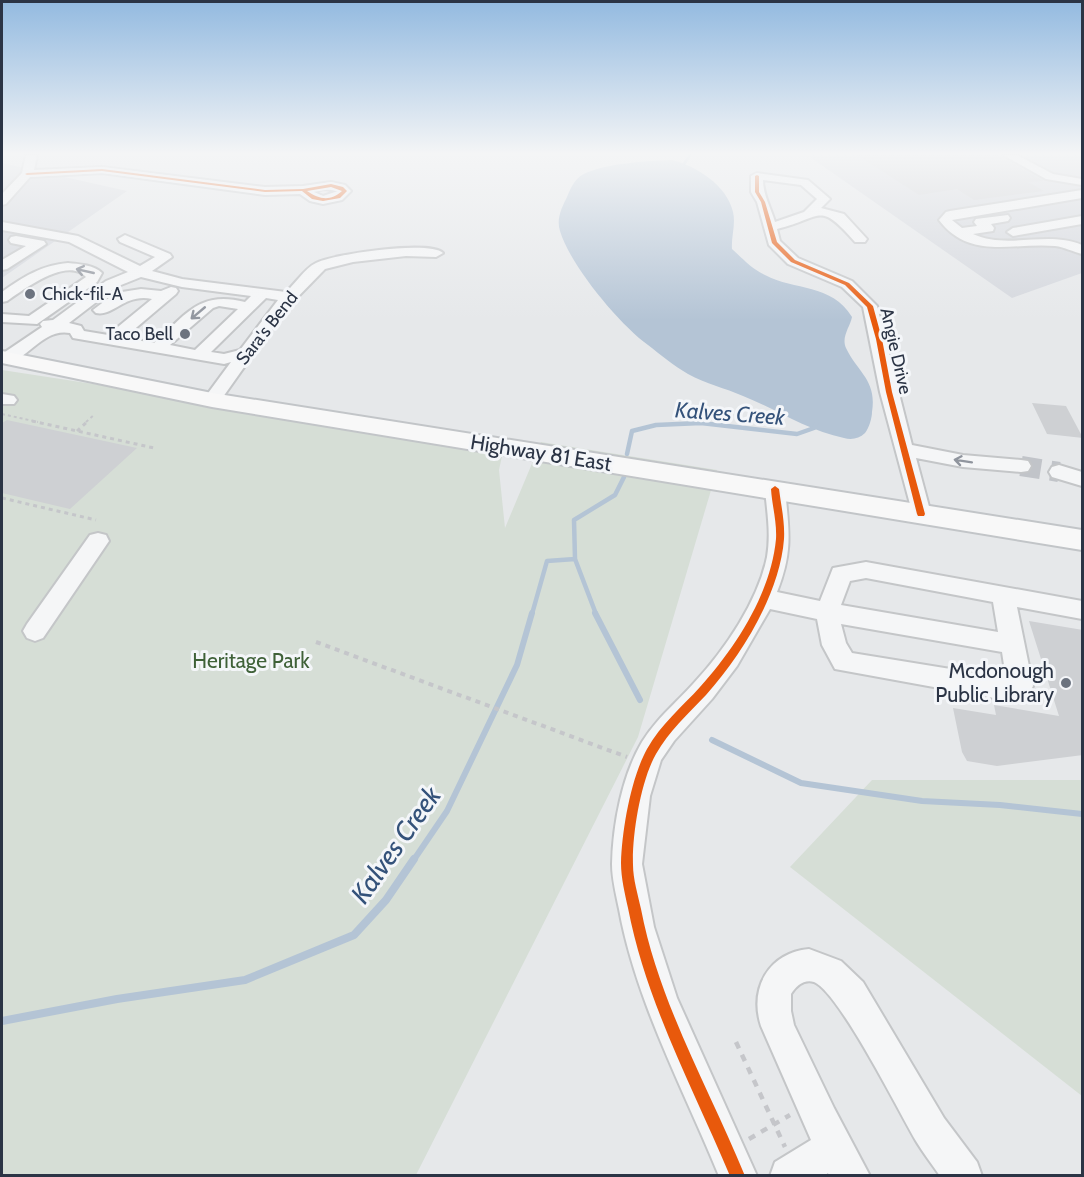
<svg xmlns="http://www.w3.org/2000/svg" width="1084" height="1177" font-family="Cabin,sans-serif">
<style>
.built{fill:#d4d7dd}
.green{fill:#d6ded6}
.water{fill:#b4c4d5}
.lines{fill:none;stroke-linecap:round;stroke-linejoin:round}
.stream-far3{stroke:#b4c4d5;stroke-width:3}
.stream-far2{stroke:#b4c4d5;stroke-width:4.5}
.stream-far1{stroke:#b4c4d5;stroke-width:6}
.stream{stroke:#b4c4d5;stroke-width:8}
.building{fill:#ced0d3}
.minor-tunnel{stroke:#c1c4c9;stroke-width:20;stroke-dasharray:20 10;stroke-linecap:butt}
.minor-casing{stroke:#c4c6c8;stroke-width:4}
.major-casing{stroke:#c2c5c8;stroke-width:4}
.path-far3{stroke:#c5c6ca;stroke-width:2;stroke-dasharray:3 3;stroke-linecap:butt}
.path-far2{stroke:#c5c6ca;stroke-width:3;stroke-dasharray:4 4;stroke-linecap:butt}
.path-far1{stroke:#c5c6ca;stroke-width:4;stroke-dasharray:5 5;stroke-linecap:butt}
.path{stroke:#c5c6ca;stroke-width:4.5;stroke-dasharray:7 7;stroke-linecap:butt}
.minor{fill:#f5f6f7;fill-rule:evenodd}
.major{fill:#f8f8f8;fill-rule:evenodd}
.cycleway-casing{stroke:#f4f6f9;stroke-width:4}
.cycleway{fill:#e8590c;fill-rule:evenodd}
.oneway{stroke:#90959e}
.poi-dot{fill:#6c737f;stroke:#f4f6f9;stroke-width:2}
.labels{text-anchor:middle;stroke-width:6;stroke-linejoin:round;paint-order:stroke}
.far-poi-label{font-size:18px;fill:#2b3445;stroke:#f4f6f9;text-anchor:start}
.far-street-label{font-size:18px;fill:#2b3445;stroke:#f4f6f9}
.street-label{font-size:21px;fill:#2b3445;stroke:#f4f6f9}
.park-label{font-size:21px;fill:#3f6138;stroke:#f4f6f9}
.poi-label{font-size:21px;fill:#2b3445;stroke:#f4f6f9;text-anchor:end}
.water-label{font-size:22px;font-style:italic;fill:#34527a;stroke:#f4f6f9}
.near-water-label{font-size:27px;font-style:italic;fill:#34527a;stroke:#f4f6f9}
</style>
<rect width="100%" height="100%" fill="#e6e8ea"/>
<path class="built" d="M807,155H1082V273L1012,298Z
M2,163L127,191L2,278Z"/>
<path class="green" d="M2,370L504,447L499,470L505,528L541,442L717,470L638,737L416,1175H2Z
M872,780H1082V1096L790,867Z"/>
<path class="water" d="M672,160C696,166 727,185 733,212C736,224 731,237 732,249C743,259 752,269 765,275C795,291 831,283 852,317C850,327 841,337 846,348C858,373 877,380 872,412C872,418 869,428 865,433C859,439 851,440 844,438C808,431 776,409 743,396C725,388 706,384 688,374C674,366 661,355 648,345C619,324 570,265 560,231C556,219 562,207 567,197C570,189 575,179 582,175C604,163 647,161 672,160Z"/>
<g class="lines">
<path class="stream-far3" d="M682,167L690,155"/>
<path class="stream-far2" d="M627,454L632,431L656,425L701,423L797,434L814,428L817,422
M532,614L547,561L575,559
M596,614L575,559L574,520L615,495L624,477"/>
<path class="stream-far1" d="M595,613L640,700
M712,740L801,783L922,801L1000,805L1082,814
M413,861L447,811L517,665L532,613"/>
<path class="stream" d="M2,1021L117,999L245,980L354,935L386,900L414,859"/>
</g>
<path class="building" d="M857,155H998L1044,181L1028,182L1044,191L974,200L957,189L919,195Z
M1032,403L1066,406L1083,438L1047,434Z
M7,420L137,448L70,509L2,493V423Z
M1029,621L1083,630V755L997,766L967,761L962,752L953,708L996,715L994,705L1059,716Z"/>
<g class="lines">
<path class="minor-tunnel" d="M1021,466L1059,472"/>
<g class="minor-casing">
<path id="minor" d="M26,155H37L34,170L102,167L265,187L303,186L331,182L345,185L351,191L342,200L323,204L310,201L300,194L265,195L102,173L30,177L6,204L2,205V194L22,173ZM325,189L338,191L323,196L312,191Z
M1003,155H1017L1053,174L1082,179V185L1046,179Z
M757,173L808,180L830,199L821,208L844,214L867,239L865,242H855C818,200 823,218 777,229L780,241L798,258L852,281L877,306L912,445L963,455L1021,460L1028,461L1031,466L1028,471L1021,472L963,467L916,458L931,514L928,519L921,521L914,519L880,392L863,307L842,287L788,264L769,245L757,202L751,192V176ZM763,180L801,185L817,199L804,212L775,222C771,208 763,195 763,180Z
M1082,190V198L952,220L962,228L977,226L974,222L976,219L1008,215L1010,218L1008,221L991,224L994,228L993,231L973,234C1008,250 1047,230 1082,245V254C1073,252 1065,247 1055,246C1014,242 970,261 939,220L946,212L950,211Z
M1082,216V224L1013,236L1007,232L1013,228Z
M2,222L78,236L140,266L155,257L120,242L118,239L125,235L170,254L172,257L152,271L182,279L286,292C295,284 305,268 316,263C333,254 430,240 443,253L436,257L406,256L353,262L325,269L283,312L218,404H206L203,400L231,362L224,364L73,338L70,333C41,327 24,367 2,362V354L42,327L40,324L43,321L53,320L106,281L128,272L69,242L2,230ZM141,277L182,287L251,296L245,302C199,290 186,315 154,343L124,338L176,294L178,291L176,288L171,287L161,291L141,289L122,292L110,297L93,310L96,313C113,317 125,293 152,299L108,335L84,331L81,326L69,323L116,287ZM266,298L278,300L240,350L224,354L211,352ZM219,306L238,309L195,350L170,345L213,308Z
M16,236L44,241L46,244L7,269L2,270V260L26,246L11,243L9,240L11,237Z
M68,263C79,264 94,265 102,273L97,282L37,324L2,322V314L29,316L86,277C68,256 24,289 7,301L2,302V292C23,277 42,265 68,263Z
M2,394L14,396L17,400L14,404H2Z
M1059,465L1082,472V486L1052,477L1049,472L1052,467Z
M775,482L782,484L785,489C789,532 793,551 777,592L820,601L833,568L866,562L1082,601V619L1017,607L1033,686L1029,694L1005,700L835,669L822,645L817,619L770,609L737,666L712,699L674,741L661,760L650,796L642,864L654,927L677,998L757,1176H719C683,1088 636,1002 619,909C616,894 612,879 612,864C613,824 622,776 642,742C656,719 676,703 693,684C725,650 758,601 767,557C771,533 767,512 765,489L768,484ZM866,578L993,602L998,632L841,605L850,581ZM841,624L1002,652L1006,678L852,653L846,643Z
M98,533L106,535L109,541L43,638L35,641L27,638L23,631L27,624L90,535Z
M809,949L841,961L863,982L944,1118L977,1162L982,1176H940C932,1164 923,1153 916,1141C899,1112 839,992 814,982C804,979 796,986 791,994V1011L794,1025L834,1108L870,1176H829L828,1173L824,1176H770L775,1162L811,1140L761,1026C749,989 768,953 809,949Z"/>
</g>
<g class="major-casing">
<path id="major" d="M2,351L212,393L1082,530V550L212,407L2,363Z"/>
</g>
<path class="path-far3" d="M2,414L38,422
M86,422L95,414"/>
<path class="path-far2" d="M32,421L154,448
M77,431L88,421
M2,498L96,520"/>
<path class="path-far1" d="M316,642L627,757"/>
<path class="path" d="M736,1042L785,1147
M749,1139L790,1115"/>
<use href="#minor" class="minor"/>
<use href="#major" class="major"/>
<g class="cycleway-casing">
<path id="cycleway" d="M102,169L265,190L303,189L331,184L343,187L347,191L340,198L323,201L312,199L302,191L265,192L102,171L27,175L25,174L27,173ZM331,187L342,191C330,202 319,199 307,191Z
M757,175L759,176V192L765,202L777,242L795,260L849,283L873,306L882,339L892,392L925,514L924,516H918L917,514L886,392L876,339L867,307L845,285L791,262L772,243L761,202L755,192V176Z
M775,486L779,489C781,505 785,522 784,539C780,593 742,655 706,695C688,714 669,731 656,754C641,780 632,834 633,865C633,879 638,895 641,909C659,1003 709,1088 745,1176H730C693,1088 646,1002 628,908C625,894 621,878 621,863C622,829 631,778 647,749C661,724 682,707 700,687C736,647 771,593 776,539C777,522 772,505 771,489Z"/>
</g>
<use href="#cycleway" class="cycleway"/>
</g>
<defs><path id="oneway-shaft" d="M-6 0H5M1.5-3L5.5 0L1.5 3" fill="none" stroke-width="1.6" stroke-linecap="round" stroke-linejoin="round" transform="scale(1.5)"/></defs>
<g class="oneway">
<use href="#oneway-shaft" transform="translate(85 271) rotate(-167)"/>
<use href="#oneway-shaft" transform="translate(198 313) rotate(140)"/>
<use href="#oneway-shaft" transform="translate(963 461) rotate(-171)"/>
</g>
<linearGradient id="sky" x2="0" y2="1"><stop stop-color="#93bae0"/><stop offset="0.48" stop-color="#f4f5f6"/><stop offset="1" stop-color="#f4f5f6" stop-opacity="0"/></linearGradient>
<rect width="1084" height="320" fill="url(#sky)"/>
<g class="poi-dot">
<circle cx="30" cy="294" r="6"/>
<circle cx="185" cy="334" r="6"/>
<circle cx="1066" cy="683" r="6"/>
</g>
<g class="labels">
<g class="far-poi-label">
<text x="42" y="300">Chick-fil-A</text>
<text x="173" y="340" text-anchor="end">Taco Bell</text>
</g>
<g class="far-street-label">
<text transform="translate(267 328) rotate(-52)" y="6">Sara's Bend</text>
<text transform="translate(896 351) rotate(77)" y="6">Angie Drive</text>
</g>
<g class="street-label">
<text transform="translate(541 453) rotate(9)" y="7">Highway 81 East</text>
</g>
<g class="park-label">
<text x="251" y="668">Heritage Park</text>
</g>
<g class="poi-label">
<text x="1054" y="678">Mcdonough<tspan x="1054" dy="24">Public Library</tspan></text>
</g>
<g class="water-label">
<text transform="translate(730 413) rotate(4)" y="8">Kalves Creek</text>
</g>
<g class="near-water-label">
<text transform="translate(396 845) rotate(-55)" y="9">Kalves Creek</text>
</g>
</g>
<rect width="1084" height="1177" fill="none" stroke="#2b3445" stroke-width="6"/>
</svg>
